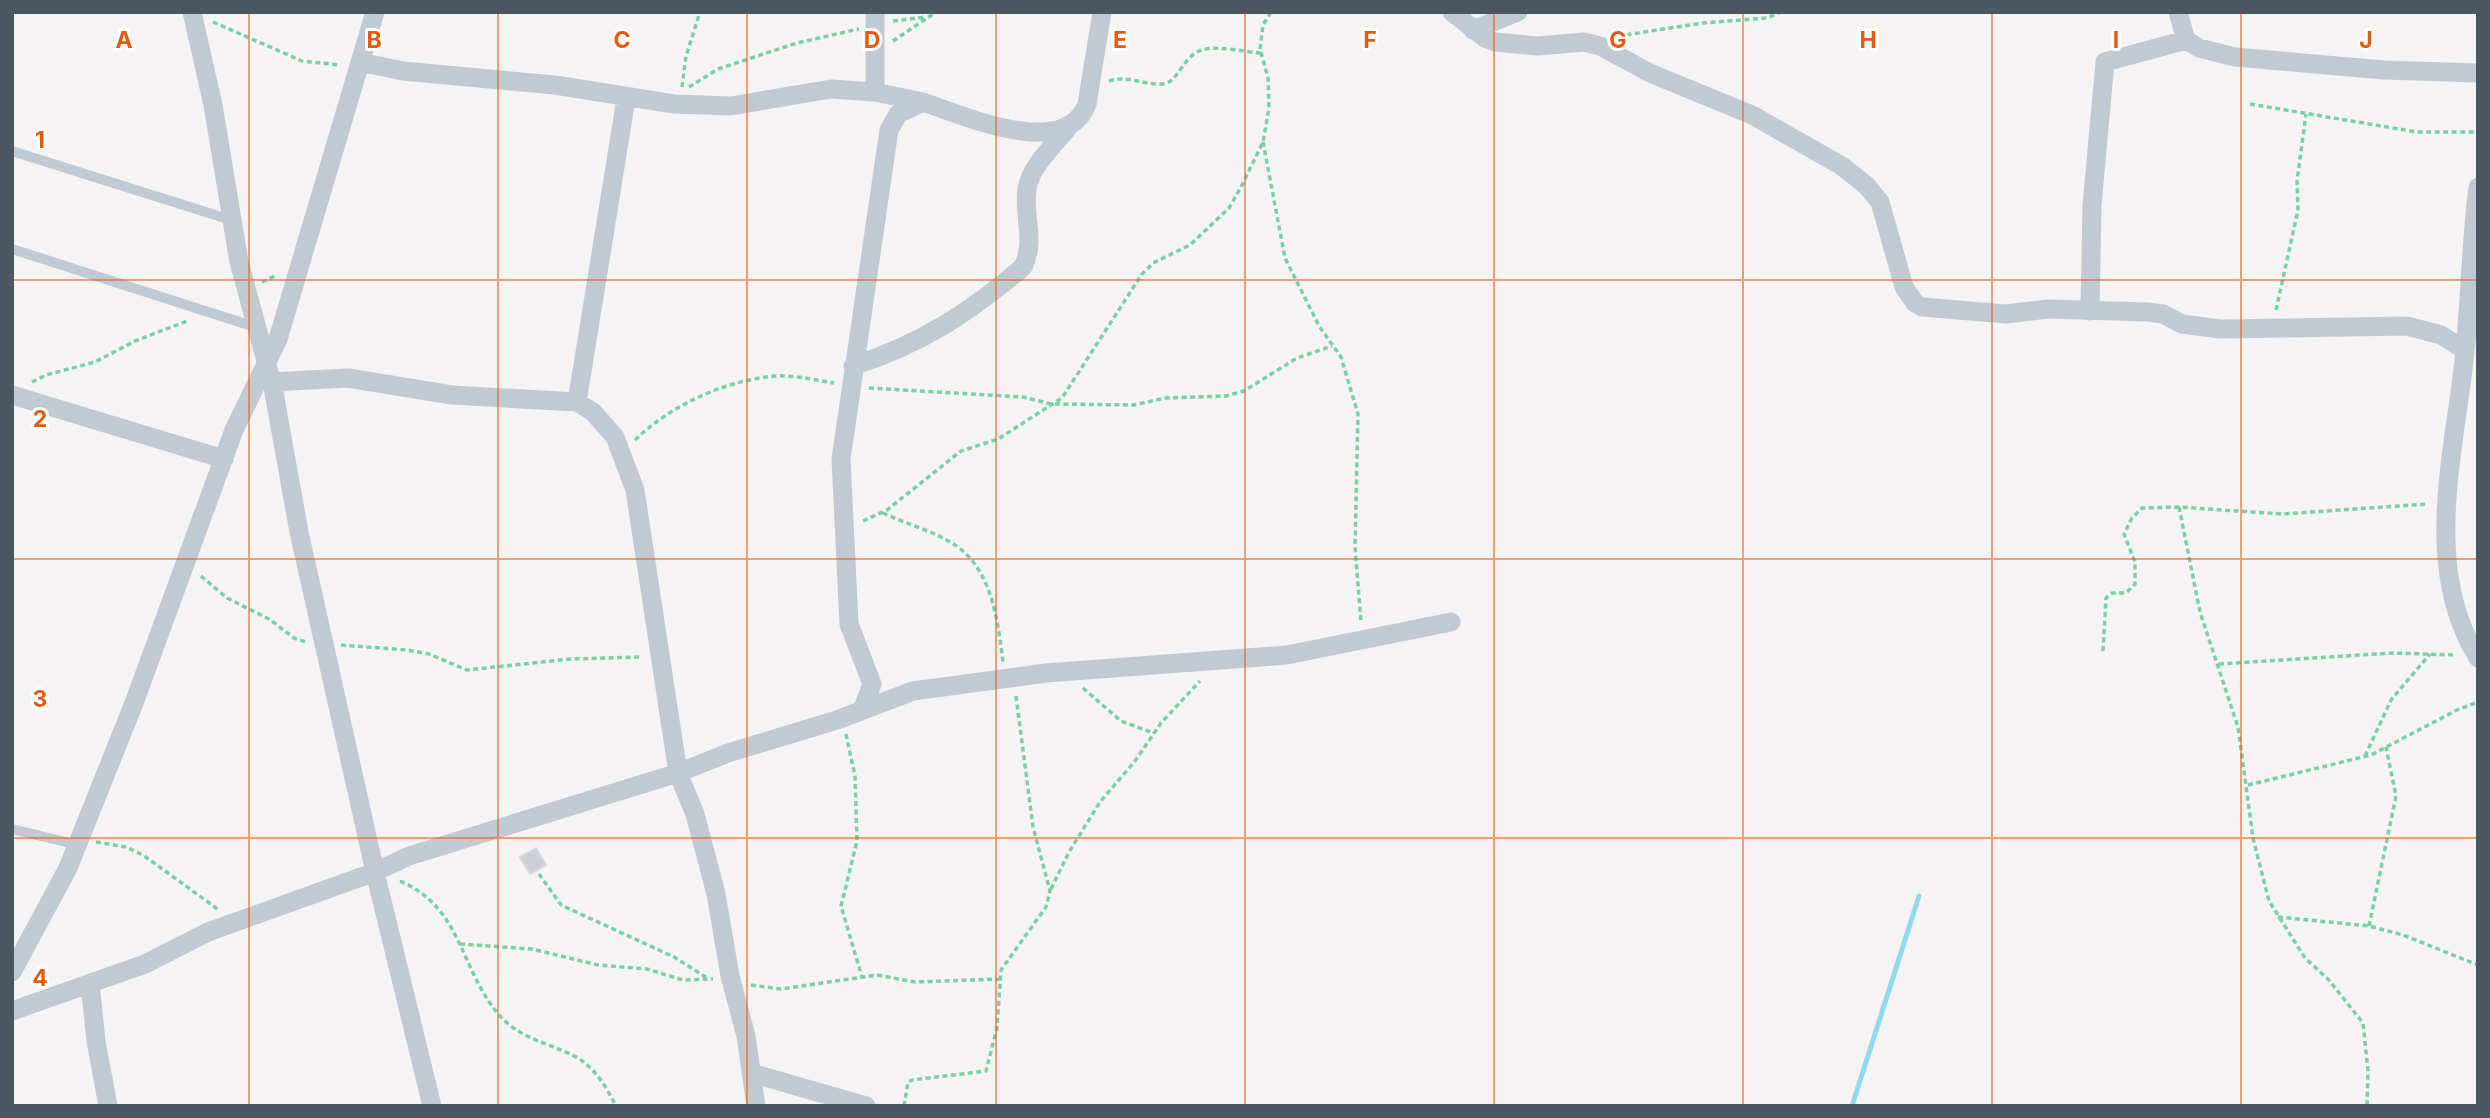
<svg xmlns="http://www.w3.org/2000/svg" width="2490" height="1118" font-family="Inter,sans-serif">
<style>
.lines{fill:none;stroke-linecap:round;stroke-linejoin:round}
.stream{stroke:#90daee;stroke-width:5}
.building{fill:#cdcfd5;stroke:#d7d9de;stroke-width:2}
.path{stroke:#7ad0a6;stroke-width:3.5;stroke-dasharray:5 3.5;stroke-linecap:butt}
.service{stroke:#c1cad2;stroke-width:10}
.minor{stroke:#c1cad2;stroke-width:19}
.grid{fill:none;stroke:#e8590c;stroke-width:2;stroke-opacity:0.55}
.grid-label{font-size:23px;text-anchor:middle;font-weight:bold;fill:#e8590c;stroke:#fff;stroke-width:6;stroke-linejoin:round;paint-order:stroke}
</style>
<rect width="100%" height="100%" fill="#f5f3f3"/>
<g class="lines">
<path class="stream" d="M1852,1106L1919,896"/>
</g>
<path class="building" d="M536,848L546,865L530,874L520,857Z"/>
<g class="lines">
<path class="path" d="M893,21L926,17
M213,22L302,61L340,65
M1618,36L1703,23L1767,18L1781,12
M893,41L936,12
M1109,81C1129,75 1143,85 1162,84C1178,84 1183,55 1202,50C1218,45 1244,52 1261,53
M682,87L686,56L700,12
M689,87L718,69L797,43L859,29
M2250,104L2417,132H2478
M1263,142L1285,258L1319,326L1341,357L1358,414L1355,547L1361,622
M262,282L277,275
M2276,310L2298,210L2297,181L2306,114
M32,382L46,375L95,362L135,341L187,321
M869,388L1023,397L1051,404L1134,405L1165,398L1226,396L1244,391L1297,358L1332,346
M635,440C671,405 724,381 775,376C795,375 815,380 834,383
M2179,507L2200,612L2238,727L2253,838L2269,901L2305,958L2328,979L2363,1023L2368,1071L2367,1106
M883,513C906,524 937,532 958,547C993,573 998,623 1003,662
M863,521L887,510L961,451L998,439L1062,398L1142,274L1153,263L1190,245L1229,208L1241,187L1263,142L1269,108L1268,78L1260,49L1263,25L1271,12
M201,576L227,598L269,619L294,638L306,642
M341,645L407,650L429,654L467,670L570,659L641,657
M2103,651L2106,598L2112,593H2126L2135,584V562L2124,534L2132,518L2142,508L2179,507L2282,514L2428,504
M2219,664L2392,653L2456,655
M1083,688L1121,721L1153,733
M846,734L855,776L857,841L841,906L862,977
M2365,756L2391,700L2430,654
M2248,785L2371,755L2457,710L2478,702
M96,842L126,847L143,855L219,910
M539,874L561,905L674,957L709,979
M400,881C463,908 459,969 500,1016C520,1038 545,1042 570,1054C593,1064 605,1085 616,1106
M1051,889L1069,852L1100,802L1135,761L1161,723L1200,681
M2278,917L2369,926L2403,935L2478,965
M2369,926L2396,796L2386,747
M460,944L532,949L598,965L647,969L683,980L713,979
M751,985L781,989L877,975L915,982L1000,979
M904,1106L908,1082L912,1080L986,1071L997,1028L1001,970L1046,907L1050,891L1033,827L1016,696"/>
<path class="service" d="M12,151L231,220
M12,249L255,327
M12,829L78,845"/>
<path class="minor" d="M192,12L213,105L239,262L273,387L299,532L375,872L432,1106
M875,12V92
M1452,12L1485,38L1495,42L1538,46L1584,42L1600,46L1650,73L1752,115L1842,166L1867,186L1880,202L1904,287L1915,303L1922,307L2006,314L2048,309L2147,312L2163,314L2182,324L2220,329L2407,326L2441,335L2465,350
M2178,12L2186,40L2199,48L2235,57L2384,70L2478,73
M1473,30L1518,12
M360,62L403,71L555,85L674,104L731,106L831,89L875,92L923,102
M2478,187C2471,242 2470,297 2465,352C2455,451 2421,567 2478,658
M2090,311L2092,205L2105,62L2186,40
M853,366C921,344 969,313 1023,267C1036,241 1023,216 1027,189C1030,167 1054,145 1067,129
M271,382L348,378L452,395L577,402L593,412L615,437L635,490L678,773L695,814L716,894L730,976L746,1036L756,1106
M12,395L224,459
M577,402L626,99
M863,708L872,684L849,624L841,459L889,130L898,114L923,102C964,116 1066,161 1087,104L1102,12
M12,972L68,868L134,703L234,430L278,339L375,12
M90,983L96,1041L108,1106
M12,1011L145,964L208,932L375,872L409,856L678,773L728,753L837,720L913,691L1046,673L1287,655L1451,622
M751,1073L866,1106"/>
</g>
<path class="grid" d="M249,12V1106M498,12V1106M747,12V1106M996,12V1106M1245,12V1106M1494,12V1106M1743,12V1106M1992,12V1106M2241,12V1106M12,280H2478M12,559H2478M12,838H2478"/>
<g class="grid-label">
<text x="124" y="48">A</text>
<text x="374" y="48">B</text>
<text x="622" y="48">C</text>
<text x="872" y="48">D</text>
<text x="1120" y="48">E</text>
<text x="1370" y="48">F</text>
<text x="1618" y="48">G</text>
<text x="1868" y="48">H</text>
<text x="2116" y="48">I</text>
<text x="2366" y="48">J</text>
<text x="40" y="148">1</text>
<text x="40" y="427">2</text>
<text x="40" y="707">3</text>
<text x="40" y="986">4</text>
</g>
<rect width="2490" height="1118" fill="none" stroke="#4a5661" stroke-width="28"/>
</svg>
